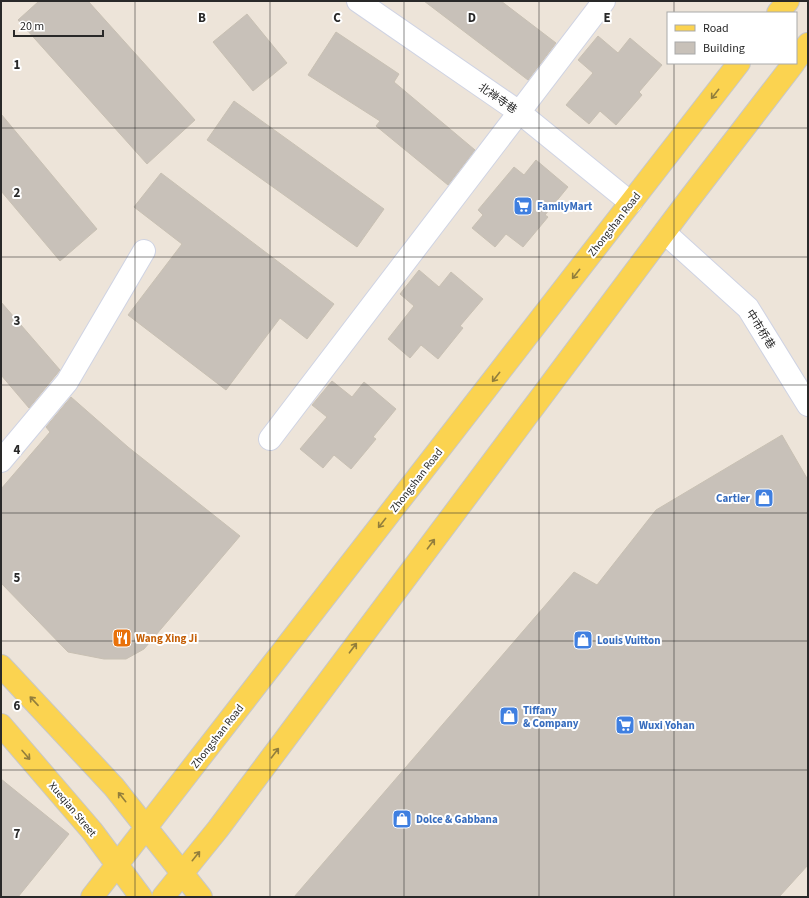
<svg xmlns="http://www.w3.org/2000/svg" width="809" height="898" font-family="'Source Sans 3','Noto Sans SC',sans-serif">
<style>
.building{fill:#c8c1b9;stroke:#c8c0b3}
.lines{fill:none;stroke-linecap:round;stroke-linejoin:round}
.minor-casing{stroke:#cfd3e3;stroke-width:24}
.major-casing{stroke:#c7c7c7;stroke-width:24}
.minor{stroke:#fff;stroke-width:22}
.major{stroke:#fbd350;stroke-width:22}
.oneway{stroke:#927e3c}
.grid{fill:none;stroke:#292929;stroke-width:1;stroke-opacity:0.55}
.labels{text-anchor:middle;stroke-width:4;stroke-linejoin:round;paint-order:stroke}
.street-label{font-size:11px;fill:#292929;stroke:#fff}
.shop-label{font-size:11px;font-weight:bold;fill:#366cbe;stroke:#fff;text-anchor:start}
.food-label{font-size:11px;font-weight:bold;fill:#c56008;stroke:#fff;text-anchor:start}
.grid-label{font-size:13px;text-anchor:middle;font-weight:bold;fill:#292929;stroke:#fff;stroke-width:4;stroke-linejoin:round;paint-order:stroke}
</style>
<rect width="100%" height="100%" fill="#ede4d9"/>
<path class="building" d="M39,1H88L195,120L147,164L18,20Z
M424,1H501L556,43L528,80Z
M247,14L287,63L253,91L213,42Z
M336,32L399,74L394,82L475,150L448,185L376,126L380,121L308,75Z
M598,36L618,53L630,38L662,65L639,92L642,95L616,125L600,111L589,124L566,105L593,73L578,60Z
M234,101L384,209L357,247L207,140Z
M1,114L97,229L60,261L1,191Z
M536,160L568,187L545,215L548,217L523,247L506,234L495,247L472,228L483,215L478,210L514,167L524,175Z
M161,173L334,304L307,339L280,318L226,390L128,315L182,244L134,207Z
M419,270L439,287L451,272L483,299L460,326L463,328L438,359L421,345L410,358L388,339L414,306L400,294Z
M1,302L60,370L29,408L1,375Z
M332,381L352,397L364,382L396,409L373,437L376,439L351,469L334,455L323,468L300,449L327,417L312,405Z
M71,397L128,447L240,536L144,649L126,659H104L68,652L1,583V489L50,432L46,427Z
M782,435L808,480V865L779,897H294L574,572L597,585L656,510Z
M1,779L69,834L18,897H1Z"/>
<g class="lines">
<g class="minor-casing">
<path id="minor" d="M358,1L519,112L631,203
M665,233L748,308L808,405
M270,439L604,1
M1,461L67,382L144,251"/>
</g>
<g class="major-casing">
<path id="major" d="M778,13L788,1
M796,60L808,44
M1,666L114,787L201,897
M1,725L92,831L141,897
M92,897L739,63
M163,897L218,829L687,202L794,63"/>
</g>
<use href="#minor" class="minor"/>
<use href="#major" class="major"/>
</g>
<defs><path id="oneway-shaft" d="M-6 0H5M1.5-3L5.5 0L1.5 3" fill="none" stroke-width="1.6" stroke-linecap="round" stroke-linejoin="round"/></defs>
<g class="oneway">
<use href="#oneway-shaft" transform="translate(715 94) rotate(128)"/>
<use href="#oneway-shaft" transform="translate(576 274) rotate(128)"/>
<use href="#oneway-shaft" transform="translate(496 377) rotate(128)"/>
<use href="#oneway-shaft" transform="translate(382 523) rotate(128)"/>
<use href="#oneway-shaft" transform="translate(431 544) rotate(-53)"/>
<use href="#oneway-shaft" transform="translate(353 648) rotate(-53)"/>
<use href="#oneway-shaft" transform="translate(34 701) rotate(-133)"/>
<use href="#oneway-shaft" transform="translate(275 753) rotate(-53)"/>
<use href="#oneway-shaft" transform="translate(26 755) rotate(49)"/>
<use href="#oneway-shaft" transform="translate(122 797) rotate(-129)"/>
<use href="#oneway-shaft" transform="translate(196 856) rotate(-51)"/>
</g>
<path class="grid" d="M135,1V897M270,1V897M404,1V897M539,1V897M674,1V13M674,63V897M1,128H808M1,257H808M1,385H808M1,513H808M1,641H808M1,770H808"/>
<defs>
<g id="supermarket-square" transform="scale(1)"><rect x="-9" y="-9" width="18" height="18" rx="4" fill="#3f7fe0" stroke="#fff"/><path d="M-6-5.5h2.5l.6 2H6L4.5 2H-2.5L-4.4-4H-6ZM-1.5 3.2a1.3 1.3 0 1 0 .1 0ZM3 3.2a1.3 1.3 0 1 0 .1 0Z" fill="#fff"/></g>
<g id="shop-square" transform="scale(1)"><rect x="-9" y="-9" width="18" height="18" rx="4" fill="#3f7fe0" stroke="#fff"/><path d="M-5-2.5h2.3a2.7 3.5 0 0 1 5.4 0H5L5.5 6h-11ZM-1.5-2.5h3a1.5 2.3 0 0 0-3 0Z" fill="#fff"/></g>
<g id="restaurant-square" transform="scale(1)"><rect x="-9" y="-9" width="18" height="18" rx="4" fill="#e8710a" stroke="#fff"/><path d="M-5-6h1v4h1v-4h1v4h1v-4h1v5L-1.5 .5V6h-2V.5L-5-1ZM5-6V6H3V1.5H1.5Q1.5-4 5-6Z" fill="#fff"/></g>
</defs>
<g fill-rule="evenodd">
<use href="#supermarket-square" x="523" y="206"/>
<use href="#shop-square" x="764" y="498"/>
<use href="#restaurant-square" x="122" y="638"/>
<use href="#shop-square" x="583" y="640"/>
<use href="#shop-square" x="509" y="716"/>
<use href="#supermarket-square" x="625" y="725"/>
<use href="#shop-square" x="402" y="819"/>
</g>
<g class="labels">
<g class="street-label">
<text transform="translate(498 98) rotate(35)" y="4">北禅寺巷</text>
<text transform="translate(614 224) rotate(-52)" y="4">Zhongshan Road</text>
<text transform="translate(761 329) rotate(58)" y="4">中市桥巷</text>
<text transform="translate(416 480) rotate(-52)" y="4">Zhongshan Road</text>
<text transform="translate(217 736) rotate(-52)" y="4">Zhongshan Road</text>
<text transform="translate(73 809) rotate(50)" y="4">Xueqian Street</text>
</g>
<g class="shop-label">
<text x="537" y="210">FamilyMart</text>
<text x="750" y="502" text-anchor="end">Cartier</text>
<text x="597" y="644">Louis Vuitton</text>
<text x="523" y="714">Tiffany<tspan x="523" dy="13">&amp; Company</tspan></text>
<text x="639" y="729">Wuxi Yohan</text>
<text x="416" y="823">Dolce &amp; Gabbana</text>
</g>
<g class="food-label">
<text x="136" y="642">Wang Xing Ji</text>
</g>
</g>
<g class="grid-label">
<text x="202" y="22">B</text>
<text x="337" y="22">C</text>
<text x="472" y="22">D</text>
<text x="607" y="22">E</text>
<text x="17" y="69">1</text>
<text x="17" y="197">2</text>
<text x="17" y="325">3</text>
<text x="17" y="454">4</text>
<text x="17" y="582">5</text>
<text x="17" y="710">6</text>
<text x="17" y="838">7</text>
</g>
<rect width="809" height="898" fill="none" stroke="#292929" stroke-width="4"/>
<rect x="667" y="12" width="130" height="52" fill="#ffffff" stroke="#a9a9a9"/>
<rect x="675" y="25" width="20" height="6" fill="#fbd350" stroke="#a9a9a9"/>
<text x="703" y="32" font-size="12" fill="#292929">Road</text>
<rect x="675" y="42" width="20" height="12" fill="#c8c1b9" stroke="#a9a9a9"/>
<text x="703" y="52" font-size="12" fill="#292929">Building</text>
<path d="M14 30v6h89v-6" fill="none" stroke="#292929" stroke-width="2"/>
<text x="20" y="30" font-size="12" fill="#292929" stroke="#ffffff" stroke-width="3" paint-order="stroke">20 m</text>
</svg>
